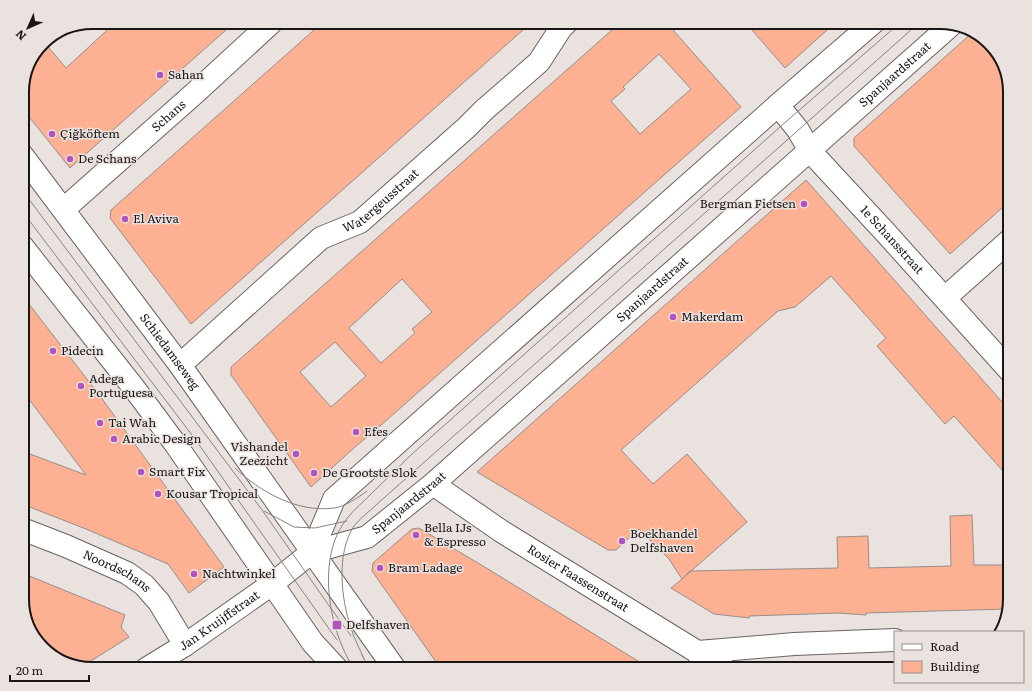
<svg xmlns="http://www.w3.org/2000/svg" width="1032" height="691" font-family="Literata,serif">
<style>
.building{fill:#feb093;stroke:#958e8b;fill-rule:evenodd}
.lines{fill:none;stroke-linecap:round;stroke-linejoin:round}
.street-casing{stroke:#6a6360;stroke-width:24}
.secondary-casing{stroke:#6a6360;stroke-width:24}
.street{stroke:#fff;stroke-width:22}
.secondary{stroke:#fff;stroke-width:22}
.tram{stroke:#898381;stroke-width:1}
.poi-dot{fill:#b053bd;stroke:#eae2df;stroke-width:1.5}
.labels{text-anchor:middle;stroke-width:3;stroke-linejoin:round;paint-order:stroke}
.poi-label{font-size:12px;fill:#191615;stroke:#eae2df;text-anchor:start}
.street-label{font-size:12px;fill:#191615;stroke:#eae2df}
.rim{fill:none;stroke:#191615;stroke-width:2}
</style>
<rect width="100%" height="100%" fill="#eae2df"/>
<path class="building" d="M116,22H235L70,168L22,108V88L43,42H44L66,68Z
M323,22H532L191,324L110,218L111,210Z
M621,22H666L741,107L380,426L355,447L311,487L231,375V367ZM659,54L691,89L640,134L611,101L625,89L623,87ZM402,279L432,312L412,329L415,333L381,363L349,328ZM335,342L366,376L331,407L300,372Z
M745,22H836L785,68Z
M973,32L979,34L1003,61L1010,92V201L950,254L854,146V138Z
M806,180L1010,411V479L954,416L945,424L925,401L877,346L886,338L831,276L795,307L778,311L621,450L653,484L687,454L747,522L682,579L690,571L838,568L837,537L868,536L869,568L951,566L950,516L972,515L974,565H1010V599L1007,609L866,613V615L839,613L749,616V618L714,614L671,588L682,579L669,559L639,529L616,550H608L477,472Z
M22,295L100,396L224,567L189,593L168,564L86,529L22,504V451L86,475L22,390Z
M419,528L483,566L651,669H441L372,571L373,563L412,529Z
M22,573L125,615L121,627L129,637L83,666L53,657L31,634L22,603Z"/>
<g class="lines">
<g class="street-casing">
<g id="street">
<path id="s1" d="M778,105L798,130L810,151L885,232L1010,371"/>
<path id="s2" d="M64,209L196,92L272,22"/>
<path d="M945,298L1010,240"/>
<path id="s3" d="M180,365L321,238L360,222L466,128L484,110L539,62L561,28L567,22"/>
<path id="s4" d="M433,484L501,531L725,669"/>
<path id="s5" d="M22,529L66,546L127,573L144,585L159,602L185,645"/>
<path id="s6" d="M312,552L367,537L433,484L951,25"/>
<path d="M312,552L334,499L778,105L874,22"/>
<path d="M699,655L698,652L794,644L895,640"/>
<path id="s7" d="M146,669L185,645L272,584"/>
</g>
</g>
<g class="secondary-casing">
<g id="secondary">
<path id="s8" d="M22,155L180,365L395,669"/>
<path d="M22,246L134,388L174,442L313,643L337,669"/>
<path d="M272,584L312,552"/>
</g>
</g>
<use href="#street" class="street"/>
<use href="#secondary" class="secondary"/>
<path class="tram" d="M22,190L262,510L330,607L351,636
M22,211L195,439L337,640
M235,468C260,492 298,513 334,508C344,507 359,497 367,491
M264,511L294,527L315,528L347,521
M362,655L370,669
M364,659C360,649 354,639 351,628C341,599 336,553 354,526C360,518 370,511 376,505L920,22
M354,669C329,631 317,563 343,524C350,513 361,504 370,495C384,481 398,468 412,454L789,119L901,22"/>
</g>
<g class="poi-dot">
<circle cx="160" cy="75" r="4"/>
<circle cx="52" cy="134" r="4"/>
<circle cx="70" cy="159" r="4"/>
<circle cx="804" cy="204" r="4"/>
<circle cx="125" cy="219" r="4"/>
<circle cx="673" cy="317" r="4"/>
<circle cx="53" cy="351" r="4"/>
<circle cx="81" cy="386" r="4"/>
<circle cx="100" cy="423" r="4"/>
<circle cx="356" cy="432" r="4"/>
<circle cx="114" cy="439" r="4"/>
<circle cx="296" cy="454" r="4"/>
<circle cx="141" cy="472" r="4"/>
<circle cx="314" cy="473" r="4"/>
<circle cx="158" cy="494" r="4"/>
<circle cx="416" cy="535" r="4"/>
<circle cx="622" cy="541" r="4"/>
<circle cx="380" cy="568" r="4"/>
<circle cx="194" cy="574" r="4"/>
<rect x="332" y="620" width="10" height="10" rx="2"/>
</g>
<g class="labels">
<g class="poi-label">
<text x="168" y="79">Sahan</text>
<text x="60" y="138">Çiğköftem</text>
<text x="78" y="163">De Schans</text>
<text x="796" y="208" text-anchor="end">Bergman Fietsen</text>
<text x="133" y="223">El Aviva</text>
<text x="681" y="321">Makerdam</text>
<text x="61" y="355">Pidecin</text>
<text x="89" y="383">Adega<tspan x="89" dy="14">Portuguesa</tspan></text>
<text x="108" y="427">Tai Wah</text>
<text x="364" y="436">Efes</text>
<text x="122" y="443">Arabic Design</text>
<text x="288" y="451" text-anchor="end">Vishandel<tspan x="288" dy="14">Zeezicht</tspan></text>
<text x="149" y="476">Smart Fix</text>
<text x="322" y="477">De Grootste Slok</text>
<text x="166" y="498">Kousar Tropical</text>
<text x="424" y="532">Bella IJs<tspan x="424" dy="14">&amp; Espresso</tspan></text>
<text x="630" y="538">Boekhandel<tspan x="630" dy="14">Delfshaven</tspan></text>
<text x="388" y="572">Bram Ladage</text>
<text x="202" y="578">Nachtwinkel</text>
<text x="346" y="629">Delfshaven</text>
</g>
<g class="street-label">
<text dy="4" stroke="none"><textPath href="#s6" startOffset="759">Spanjaardstraat</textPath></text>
<text dy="4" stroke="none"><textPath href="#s2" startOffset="140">Schans</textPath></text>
<text dy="4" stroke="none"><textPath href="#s3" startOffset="261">Watergeusstraat</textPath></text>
<text dy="4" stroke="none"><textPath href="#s1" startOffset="177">1e Schansstraat</textPath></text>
<text dy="4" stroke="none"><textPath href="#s6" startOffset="435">Spanjaardstraat</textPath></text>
<text dy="4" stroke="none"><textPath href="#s8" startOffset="246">Schiedamseweg</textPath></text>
<text dy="4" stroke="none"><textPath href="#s6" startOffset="111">Spanjaardstraat</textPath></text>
<text dy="4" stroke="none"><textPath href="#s5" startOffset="104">Noordschans</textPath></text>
<text dy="4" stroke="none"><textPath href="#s4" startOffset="173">Rosier Faassenstraat</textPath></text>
<text dy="4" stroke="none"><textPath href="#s7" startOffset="88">Jan Kruijffstraat</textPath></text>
</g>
</g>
<path d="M0 0H1032V691H0ZM92 29H940A63 63 0 0 1 1003 92V599A63 63 0 0 1 940 662H92A63 63 0 0 1 29 599V92A63 63 0 0 1 92 29Z" fill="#eae2df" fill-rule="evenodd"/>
<path class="rim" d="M92 29H940A63 63 0 0 1 1003 92V599A63 63 0 0 1 940 662H92A63 63 0 0 1 29 599V92A63 63 0 0 1 92 29Z"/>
<rect x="894" y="631" width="130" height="52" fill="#eae2df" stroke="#96908e"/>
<rect x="902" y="644" width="20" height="6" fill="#ffffff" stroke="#96908e"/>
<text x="930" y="651" font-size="12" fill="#191615">Road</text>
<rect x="902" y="661" width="20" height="12" fill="#feb093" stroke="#96908e"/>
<text x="930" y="671" font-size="12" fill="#191615">Building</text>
<g transform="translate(28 28) rotate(225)" stroke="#eae2df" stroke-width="3" paint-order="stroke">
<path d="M0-3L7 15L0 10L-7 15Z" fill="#191615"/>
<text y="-6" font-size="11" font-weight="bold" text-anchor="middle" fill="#191615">N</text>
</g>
<path d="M10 675v6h79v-6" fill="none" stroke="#191615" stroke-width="2"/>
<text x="16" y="675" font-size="12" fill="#191615" stroke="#eae2df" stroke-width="3" paint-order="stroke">20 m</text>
</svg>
